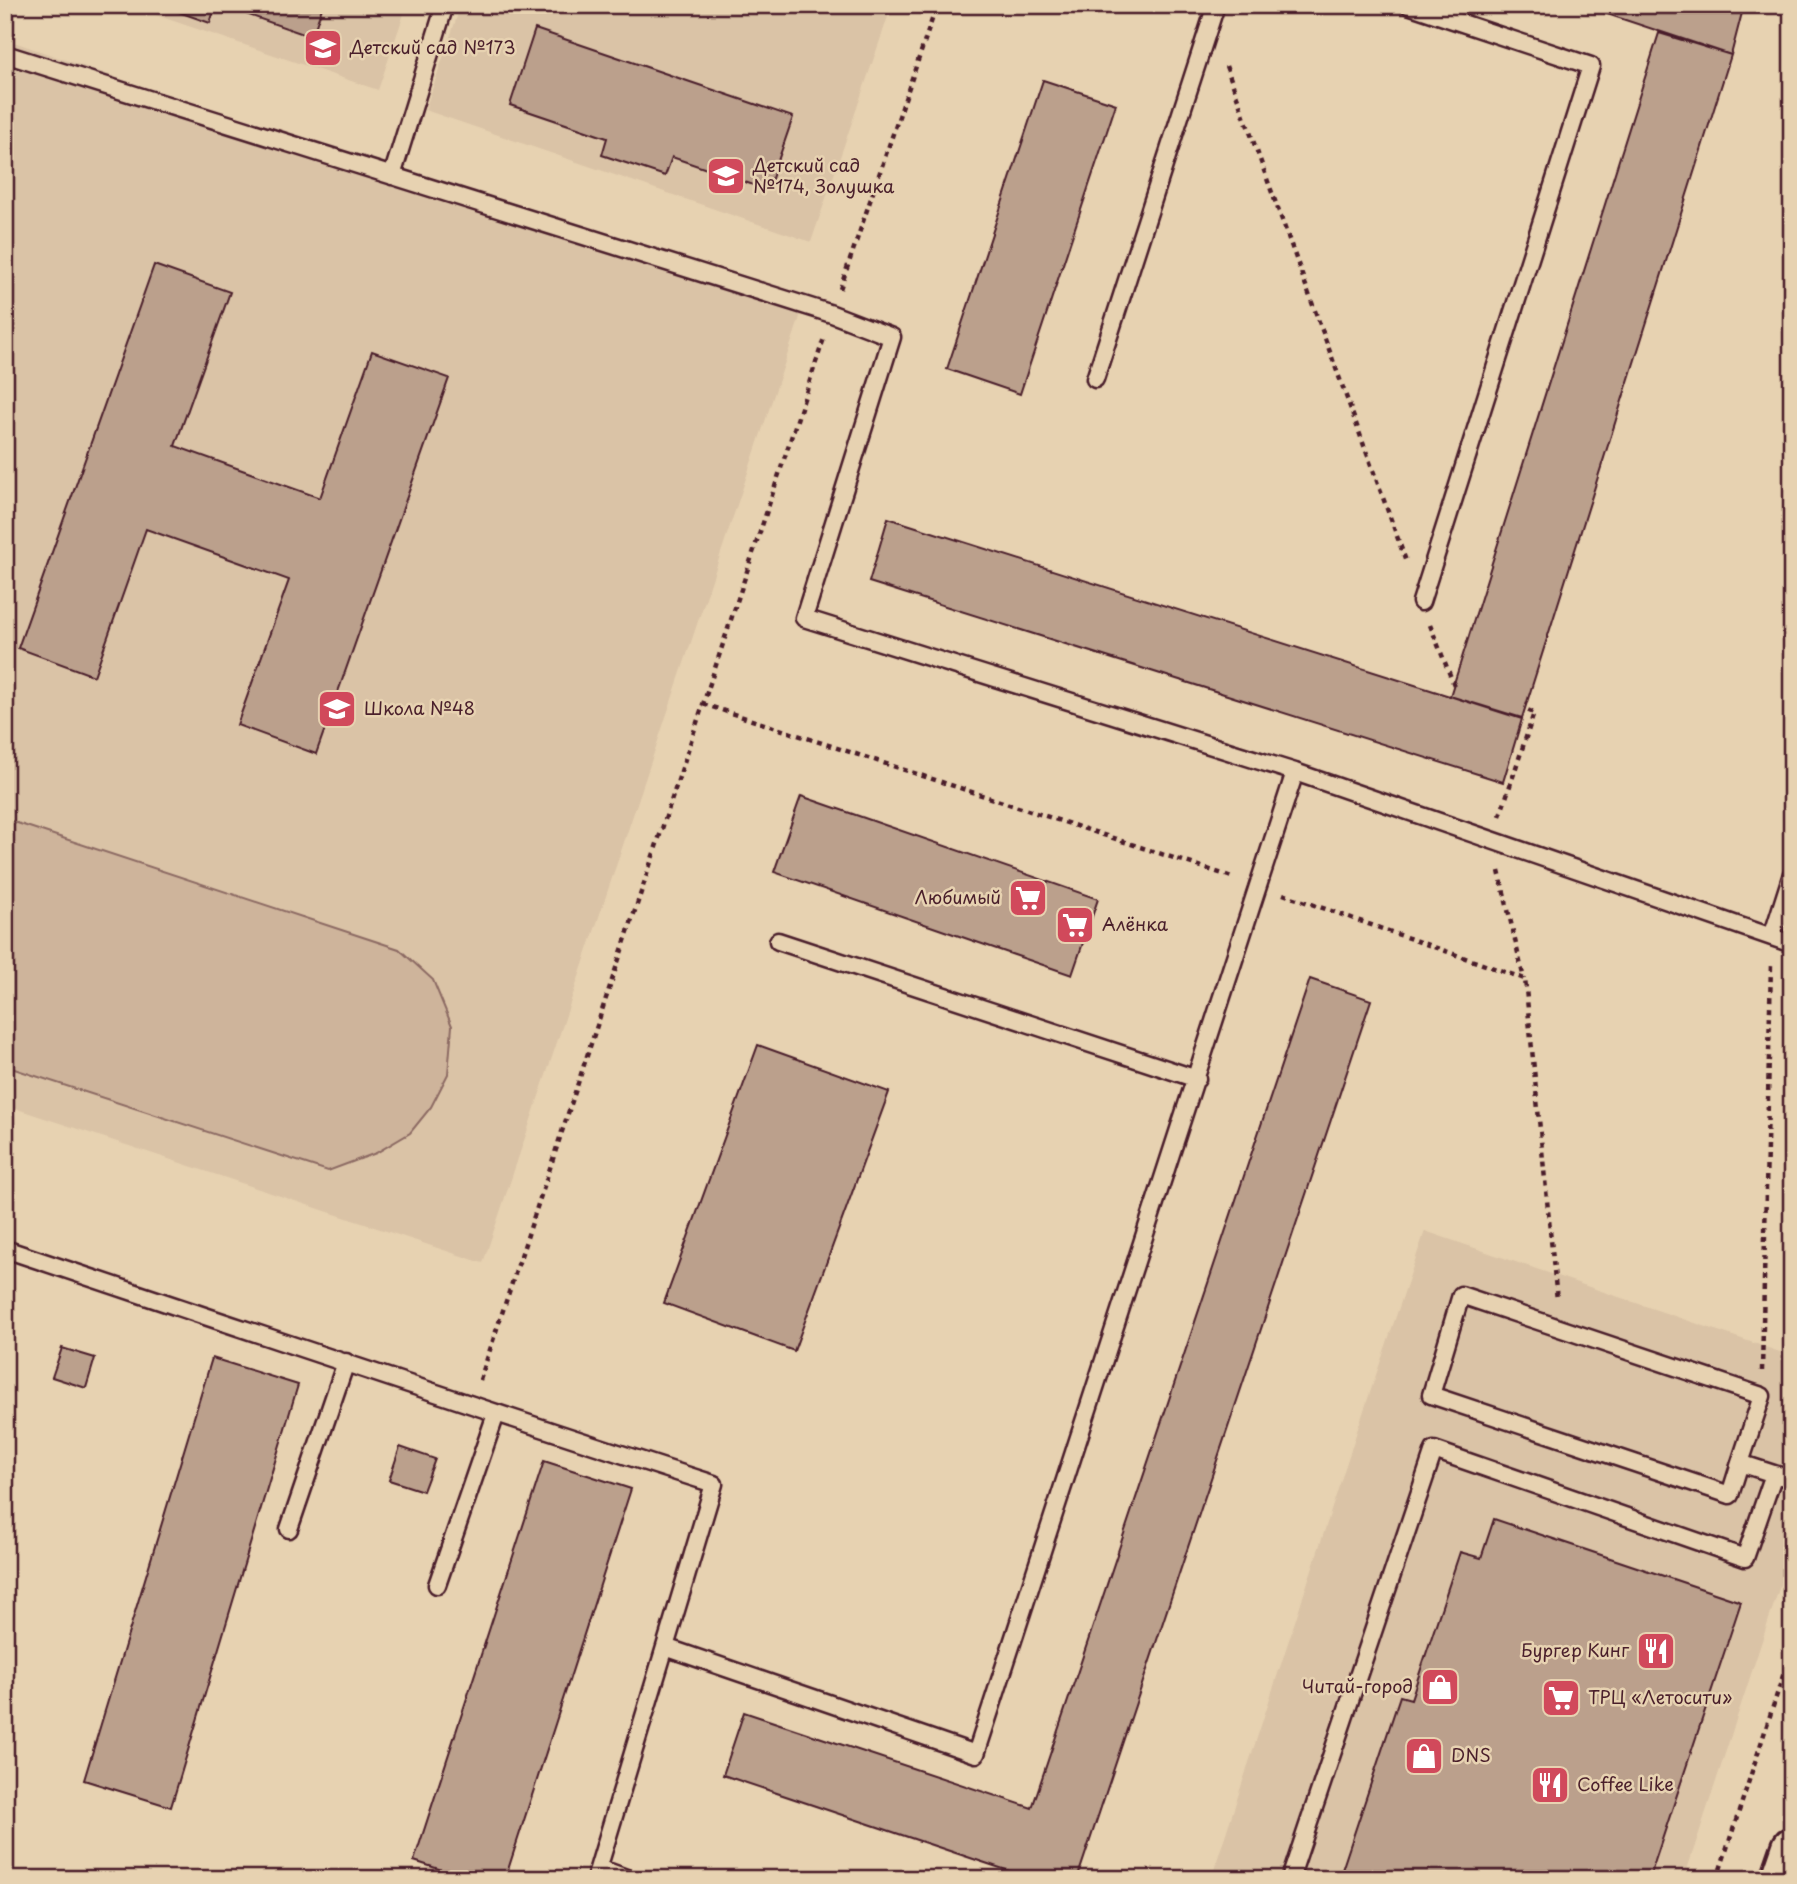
<svg xmlns="http://www.w3.org/2000/svg" width="1797" height="1884" font-family="'Playpen Sans',sans-serif">
<style>
.built{fill:#dac3a6}
.green{fill:#ceb49b;stroke:#8c6a63;stroke-width:2}
.building{fill:#bba08c;stroke:#4a1f2b;stroke-width:2}
.lines{fill:none;stroke-linecap:round;stroke-linejoin:round}
.lane-casing{stroke:#4a1f2b;stroke-width:21}
.secondary-casing{stroke:#4a1f2b;stroke-width:44}
.path{stroke:#4a1f2b;stroke-width:4.5;stroke-dasharray:5 5;stroke-linecap:butt}
.lane{stroke:#e7d2b1;stroke-width:16}
.secondary{stroke:#e7d2b1;stroke-width:38}
.labels{text-anchor:middle;stroke-width:5;stroke-linejoin:round;paint-order:stroke}
.poi-label{font-size:18px;fill:#4a1f2b;stroke:#e7d2b1;text-anchor:start}
</style>
<rect width="100%" height="100%" fill="#e7d2b1"/>
<filter id="ink" filterUnits="userSpaceOnUse"><feTurbulence type="fractalNoise" baseFrequency=".0143" numOctaves="2"/><feDisplacementMap in="SourceGraphic" scale="14" xChannelSelector="R" yChannelSelector="G"/><feConvolveMatrix kernelMatrix="1 2 1 2 8 2 1 2 1" color-interpolation-filters="sRGB"/></filter>
<g filter="url(#ink)">
<path class="built" d="M126,5H407L378,90Z
M461,5H892L811,242L425,110Z
M5,39L801,314L483,1263L5,1105Z
M1425,1231L1792,1356V1549L1684,1879H1211L1359,1425Z"/>
<path class="green" d="M5,819L399,949L433,980L452,1026L448,1074L431,1107L410,1133L376,1153L328,1171L5,1066Z"/>
<path class="building" d="M159,5H216L210,23Z
M220,5H323L312,37Z
M1580,5H1744L1731,55Z
M535,29L793,117L768,190L672,157L665,176L602,155L607,138L510,105Z
M1659,33L1731,55L1522,718L1450,696Z
M1043,80L1116,104L1020,394L947,369Z
M154,265L230,292L175,446L320,498L372,351L449,378L316,754L237,725L289,580L146,529L94,676L18,648Z
M888,518L1522,719L1503,782L869,582Z
M801,796L1098,899L1072,975L774,872Z
M1310,979L1371,1000L1077,1879H1033L723,1775L744,1712L1032,1808Z
M758,1045L889,1092L794,1351L664,1303Z
M62,1348L95,1358L86,1388L52,1377Z
M212,1358L298,1385L171,1807L84,1780Z
M400,1447L435,1459L423,1491L389,1480Z
M544,1461L631,1489L505,1879H470L414,1861Z
M1494,1519L1741,1602L1649,1879H1339L1400,1696L1411,1699L1460,1552L1481,1558Z"/>
<g class="lines">
<g class="lane-casing">
<path id="lane" d="M1408,5L1591,66L1421,602
M5,54L832,314L892,337L804,618L1295,772L1792,944
M392,176L445,5
M1095,379L1216,5
M1772,937L1792,874
M778,941L1197,1079
M5,1249C241,1328 477,1408 714,1484L665,1647L976,1754L1295,772
M1740,1463L1730,1495L1431,1395L1461,1295L1762,1396L1740,1463L1774,1474
M289,1529L346,1362
M437,1585L496,1414
M599,1868L629,1879
M595,1879L665,1647
M1290,1879L1434,1450L1745,1558L1774,1474L1792,1479"/>
</g>
<g class="secondary-casing">
<path id="secondary" d="M1781,1879L1792,1847"/>
</g>
<path class="path" d="M1226,66L1406,561
M840,289L937,5
M1430,625L1454,685
M703,704L1235,878
M1500,816L1534,713L1525,709
M1499,871L1524,979
M1283,894L1525,979L1557,1300
M1762,1371L1771,963
M480,1380L824,338
M1717,1879L1792,1648"/>
<use href="#lane" class="lane"/>
<use href="#secondary" class="secondary"/>
</g>
</g>
<defs>
<g id="school-square" transform="scale(2.0125)"><rect x="-9" y="-9" width="18" height="18" rx="4" fill="#d1495b" stroke="#e7d2b1"/><path d="M0-5L7-2L0 1L-7-2ZM-4 1L0 2.5L4 1V4Q0 6-4 4Z" fill="#fff"/></g>
<g id="supermarket-square" transform="scale(2.0125)"><rect x="-9" y="-9" width="18" height="18" rx="4" fill="#d1495b" stroke="#e7d2b1"/><path d="M-6-5.5h2.5l.6 2H6L4.5 2H-2.5L-4.4-4H-6ZM-1.5 3.2a1.3 1.3 0 1 0 .1 0ZM3 3.2a1.3 1.3 0 1 0 .1 0Z" fill="#fff"/></g>
<g id="restaurant-square" transform="scale(2.0125)"><rect x="-9" y="-9" width="18" height="18" rx="4" fill="#d1495b" stroke="#e7d2b1"/><path d="M-5-6h1v4h1v-4h1v4h1v-4h1v5L-1.5 .5V6h-2V.5L-5-1ZM5-6V6H3V1.5H1.5Q1.5-4 5-6Z" fill="#fff"/></g>
<g id="shop-square" transform="scale(2.0125)"><rect x="-9" y="-9" width="18" height="18" rx="4" fill="#d1495b" stroke="#e7d2b1"/><path d="M-5-2.5h2.3a2.7 3.5 0 0 1 5.4 0H5L5.5 6h-11ZM-1.5-2.5h3a1.5 2.3 0 0 0-3 0Z" fill="#fff"/></g>
</defs>
<g fill-rule="evenodd">
<use href="#school-square" x="323" y="48"/>
<use href="#school-square" x="726" y="176"/>
<use href="#school-square" x="337" y="709"/>
<use href="#supermarket-square" x="1028" y="898"/>
<use href="#supermarket-square" x="1075" y="925"/>
<use href="#restaurant-square" x="1656" y="1651"/>
<use href="#shop-square" x="1440" y="1687"/>
<use href="#supermarket-square" x="1561" y="1698"/>
<use href="#shop-square" x="1424" y="1756"/>
<use href="#restaurant-square" x="1550" y="1785"/>
</g>
<g class="labels">
<g class="poi-label">
<text x="350" y="54">Детский сад №173</text>
<text x="753" y="172">Детский сад<tspan x="753" dy="21">№174, Золушка</tspan></text>
<text x="364" y="715">Школа №48</text>
<text x="1001" y="904" text-anchor="end">Любимый</text>
<text x="1102" y="931">Алёнка</text>
<text x="1629" y="1657" text-anchor="end">Бургер Кинг</text>
<text x="1413" y="1693" text-anchor="end">Читай-город</text>
<text x="1588" y="1704">ТРЦ «Летосити»</text>
<text x="1451" y="1762">DNS</text>
<text x="1577" y="1791">Coffee Like</text>
</g>
</g>
<rect width="1797" height="1884" fill="none" stroke="#e7d2b1" stroke-width="28"/>
<rect x="14" y="14" width="1769" height="1856" fill="none" stroke="#4a1f2b" stroke-width="2.5" filter="url(#ink)"/>
</svg>
